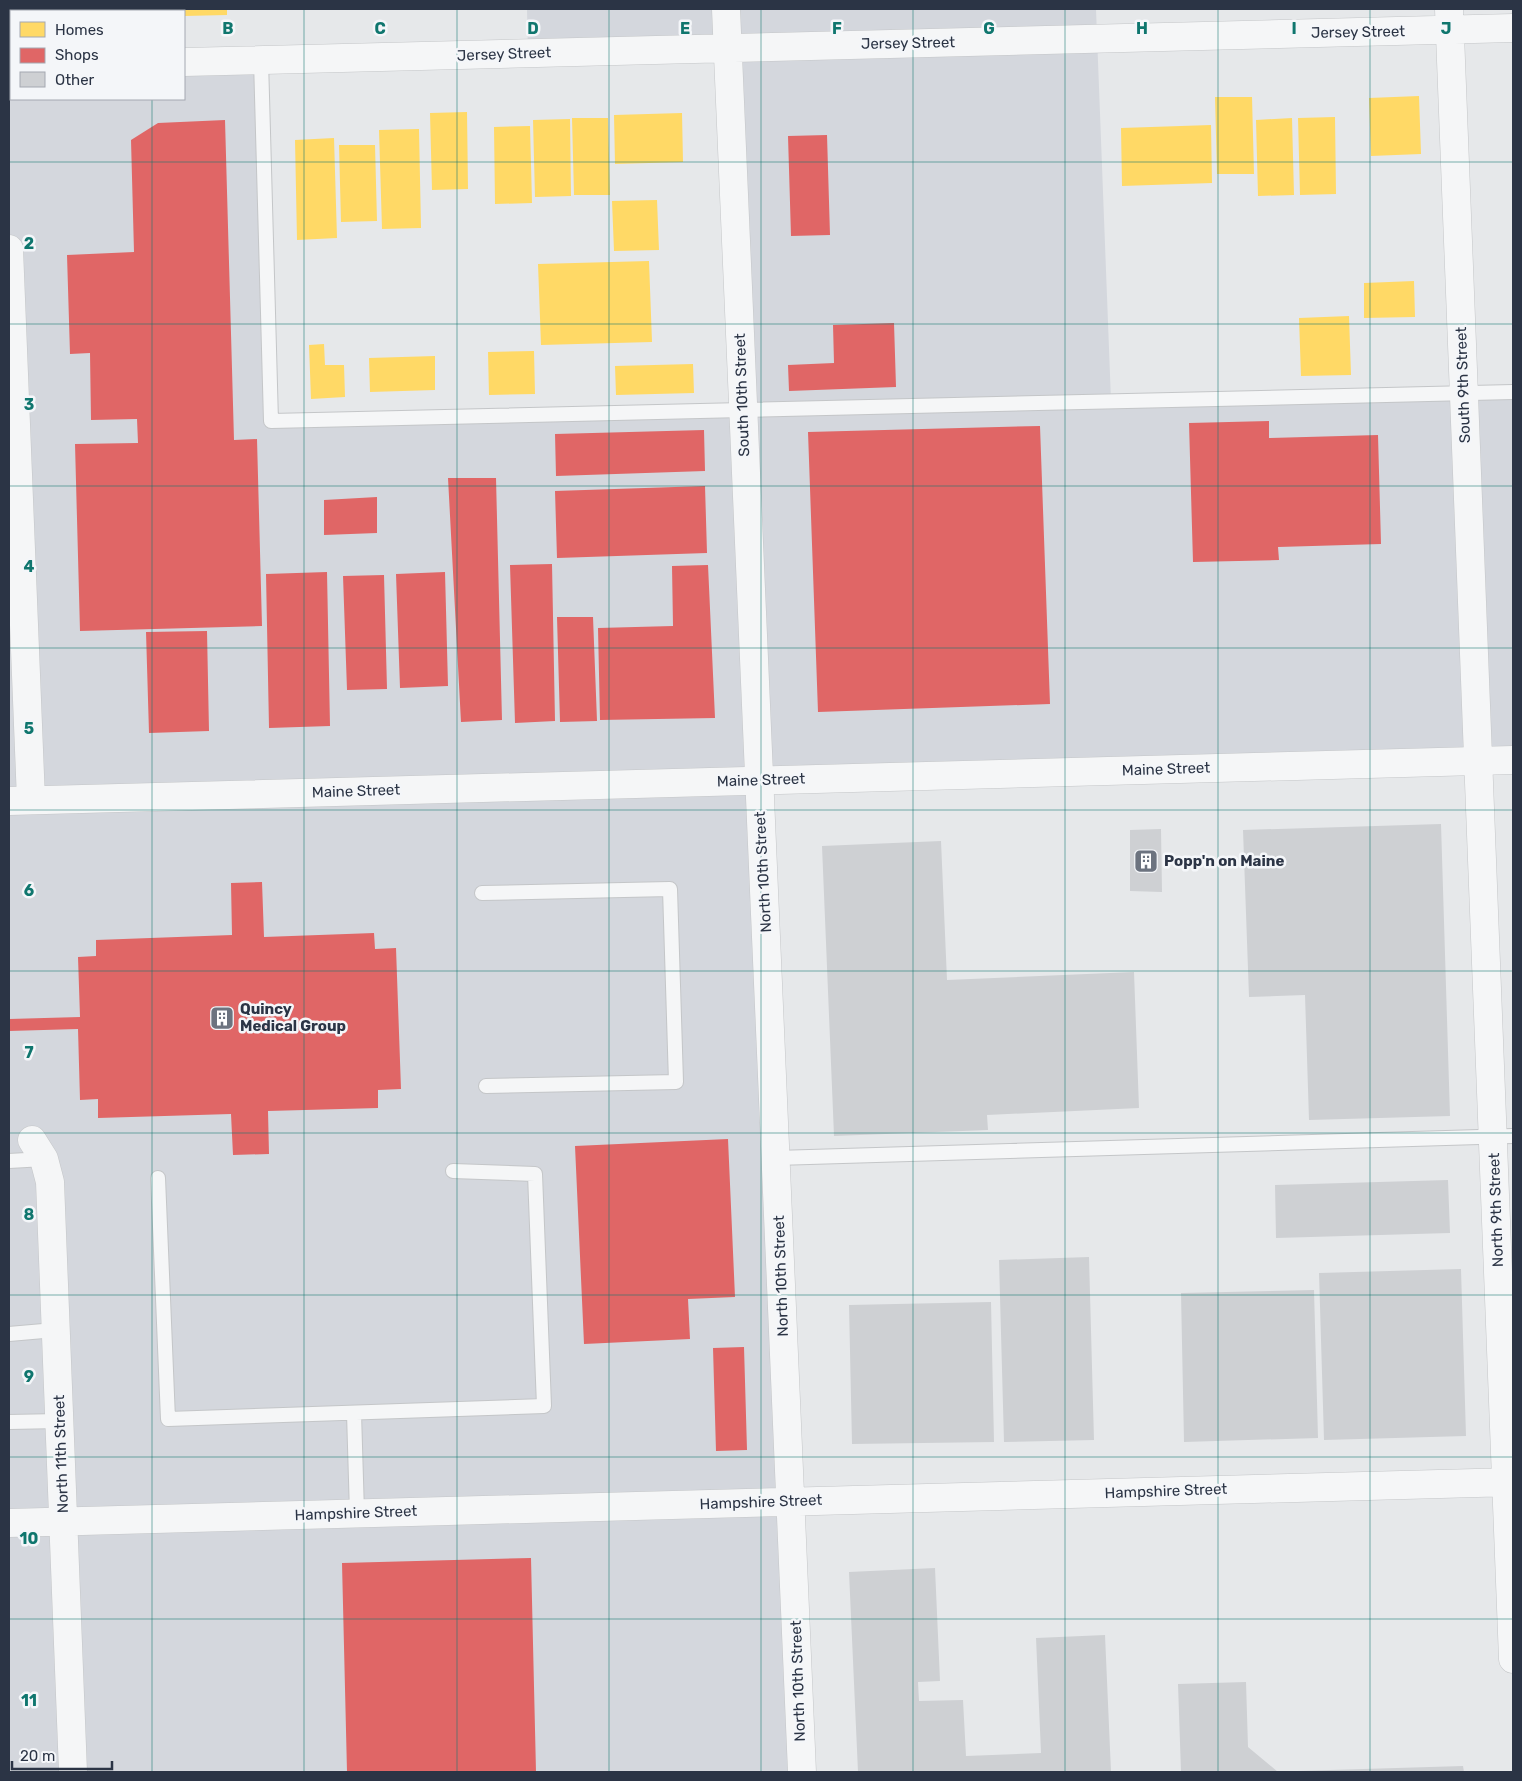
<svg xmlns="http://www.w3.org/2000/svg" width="1522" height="1781" font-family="Rubik,sans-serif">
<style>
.built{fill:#d4d7dd}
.homes{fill:#ffd966}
.shops{fill:#e06666}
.building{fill:#ced0d3}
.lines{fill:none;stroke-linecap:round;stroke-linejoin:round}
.service-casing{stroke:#c4c6c8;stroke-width:16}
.minor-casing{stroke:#c4c6c8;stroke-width:29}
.tertiary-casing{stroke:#c4c6c8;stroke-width:29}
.service{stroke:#f5f6f7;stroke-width:14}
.minor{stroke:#f5f6f7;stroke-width:28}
.tertiary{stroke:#f5f6f7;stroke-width:28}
.grid{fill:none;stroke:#0f766e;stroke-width:1;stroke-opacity:0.55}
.labels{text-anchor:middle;stroke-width:5;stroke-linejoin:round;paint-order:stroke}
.street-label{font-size:15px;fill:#2b3445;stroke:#f4f6f9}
.poi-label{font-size:15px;font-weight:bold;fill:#2b3445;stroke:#f4f6f9;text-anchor:start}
.grid-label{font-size:16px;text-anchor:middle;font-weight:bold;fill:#0f766e;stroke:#f4f6f9;stroke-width:5;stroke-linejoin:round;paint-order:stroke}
</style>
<rect width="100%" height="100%" fill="#e6e8ea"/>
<path class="built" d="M527,9H1096L1111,401L1513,392V760L759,781L802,1772H9V67H11V99H184V62L261,60L271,421L743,410L728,48L528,53Z"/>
<path class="homes" d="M163,9H227V15L184,16V11H163Z
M1419,96L1421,154L1371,156L1369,98Z
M1215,97H1252L1254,174H1217Z
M467,112L468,189L432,190L430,113Z
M682,113L683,162L615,164L614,115Z
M1335,117L1336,194L1300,195L1298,118Z
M572,118H608L610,195H574Z
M1292,118L1294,195L1258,196L1256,120Z
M570,119L571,196L535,197L533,120Z
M1211,125L1212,183L1122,186L1121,128Z
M530,126L532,203L495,204L494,127Z
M419,129L421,228L382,229L379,130Z
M334,138L337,238L297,240L295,140Z
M339,145H375L377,221L341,222Z
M657,200L659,250L614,251L612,201Z
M649,261L652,342L541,345L538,264Z
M1414,281L1415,317L1364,318V283Z
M1349,316L1351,375L1301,376L1299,318Z
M324,344L325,365H344L345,397L311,399L309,345Z
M534,351L535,394L489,395L488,352Z
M435,356V390L370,392L369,358Z
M693,364L694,393L616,395L615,366Z"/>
<path class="shops" d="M225,120L234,440L257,439L262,626L80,631L75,444L138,443L137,419L91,420L90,353L70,354L67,255L134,252L131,140L158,123Z
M827,135L830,235L791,236L788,136Z
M894,323L896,387L789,391L788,365L834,363L833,325Z
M1269,421V438L1378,435L1381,544L1278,547L1279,560L1193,562L1189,423Z
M1040,426L1050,704L818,712L808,432Z
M704,430L705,471L556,476L555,434Z
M448,478H496L502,720L461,722Z
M705,486L707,553L557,558L555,491Z
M377,497V533L324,535V500Z
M552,564L555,721L515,723L510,565Z
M708,565L715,718L600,720L598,628L673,626L672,566Z
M327,572L330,726L269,728L266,574Z
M445,572L448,686L400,688L396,574Z
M384,575L387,689L347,690L343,576Z
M557,617H593L597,721L560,722Z
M207,631L209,731L149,733L146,632Z
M262,882L264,937L374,933L375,949L396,948L401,1089L378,1090V1108L268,1111L269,1154L233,1155L231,1114L98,1118V1099L80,1100L78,1029L9,1031V1019L80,1017L78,957L96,956V940L232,935L231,883Z
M728,1139L735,1297L688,1299L690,1339L584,1344L575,1146Z
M744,1347L747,1450L716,1451L713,1348Z
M531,1558L536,1772H347L342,1563Z"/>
<path class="building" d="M1441,824L1450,1116L1309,1120L1305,995L1249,997L1243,830Z
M1161,829L1162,892L1130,891V830Z
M941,841L947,980L1134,972L1139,1108L987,1115L988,1130L834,1136L822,846Z
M1448,1180L1450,1233L1276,1238L1275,1185Z
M1089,1257L1094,1440L1004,1442L999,1260Z
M1461,1269L1466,1436L1324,1440L1319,1273Z
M1314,1290L1318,1438L1184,1442L1181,1293Z
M991,1302L994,1442L852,1444L849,1305Z
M935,1568L940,1681L918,1682L919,1701L963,1700L966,1756L1041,1753L1036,1638L1105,1635L1111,1772H858L849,1572Z
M1246,1682L1248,1747L1278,1772H1181L1178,1684Z
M1463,1766L1464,1772H1297V1771Z"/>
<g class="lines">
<g class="service-casing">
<path id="service" d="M261,60L271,421L1513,392
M482,893L670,889L676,1082L486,1086
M776,1158L1513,1136
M9,1161L44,1159
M158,1178L168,1419L544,1406L535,1174L453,1171
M9,1334L55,1330
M354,1413L357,1513
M9,1422L59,1421"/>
</g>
<g class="minor-casing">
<path id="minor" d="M726,9L802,1772
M1449,9L1513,1659
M184,62L1513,28
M9,67H11
M9,249L31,800
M32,1140L44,1159L50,1182L73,1772
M9,1523L1513,1482"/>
</g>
<g class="tertiary-casing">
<path id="tertiary" d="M9,801L1513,760"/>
</g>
<use href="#service" class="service"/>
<use href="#minor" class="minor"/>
<use href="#tertiary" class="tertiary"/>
</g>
<path class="grid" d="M152,9V11M304,9V1772M457,9V1772M609,9V1772M761,9V1772M913,9V1772M1065,9V1772M1218,9V1772M1370,9V1772M152,99V1772M9,162H1513M9,324H1513M9,486H1513M9,648H1513M9,810H1513M9,971H1513M9,1133H1513M9,1295H1513M9,1457H1513M9,1619H1513"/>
<defs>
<g id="building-square" transform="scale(1.25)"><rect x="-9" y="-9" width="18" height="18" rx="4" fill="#6c737f" stroke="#f4f6f9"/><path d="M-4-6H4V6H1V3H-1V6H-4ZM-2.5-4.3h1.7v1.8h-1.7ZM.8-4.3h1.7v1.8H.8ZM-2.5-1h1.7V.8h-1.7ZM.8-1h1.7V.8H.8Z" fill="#fff"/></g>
</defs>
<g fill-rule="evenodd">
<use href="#building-square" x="1146" y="861"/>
<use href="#building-square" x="222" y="1018"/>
</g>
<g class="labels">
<g class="street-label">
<text transform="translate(1358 32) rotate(-1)" y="5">Jersey Street</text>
<text transform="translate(908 43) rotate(-1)" y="5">Jersey Street</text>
<text transform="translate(504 54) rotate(-2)" y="5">Jersey Street</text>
<text transform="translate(1463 385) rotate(-92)" y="5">South 9th Street</text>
<text transform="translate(742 395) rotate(-92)" y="5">South 10th Street</text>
<text transform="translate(1166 769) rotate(-2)" y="5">Maine Street</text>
<text transform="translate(761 780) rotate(-2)" y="5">Maine Street</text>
<text transform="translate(356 791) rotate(-2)" y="5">Maine Street</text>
<text transform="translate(763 872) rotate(-93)" y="5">North 10th Street</text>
<text transform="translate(1496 1210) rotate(-92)" y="5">North 9th Street</text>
<text transform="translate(781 1276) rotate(-92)" y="5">North 10th Street</text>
<text transform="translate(61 1454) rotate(-92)" y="5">North 11th Street</text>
<text transform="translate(1166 1491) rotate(-2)" y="5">Hampshire Street</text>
<text transform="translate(761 1502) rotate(-2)" y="5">Hampshire Street</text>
<text transform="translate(356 1513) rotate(-2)" y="5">Hampshire Street</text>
<text transform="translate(798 1681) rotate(-92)" y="5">North 10th Street</text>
</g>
<g class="poi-label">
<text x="1164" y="866">Popp'n on Maine</text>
<text x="240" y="1014">Quincy<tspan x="240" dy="17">Medical Group</tspan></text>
</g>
</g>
<g class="grid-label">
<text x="228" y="34">B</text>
<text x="380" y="34">C</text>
<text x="533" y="34">D</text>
<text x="685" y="34">E</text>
<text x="837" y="34">F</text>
<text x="989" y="34">G</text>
<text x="1142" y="34">H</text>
<text x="1294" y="34">I</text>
<text x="1446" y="34">J</text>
<text x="29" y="249">2</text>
<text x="29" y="410">3</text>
<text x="29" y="572">4</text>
<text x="29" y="734">5</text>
<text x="29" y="896">6</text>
<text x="29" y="1058">7</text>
<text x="29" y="1220">8</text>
<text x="29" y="1382">9</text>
<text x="29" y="1544">10</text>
<text x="29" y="1706">11</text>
</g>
<rect width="1522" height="1781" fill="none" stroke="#2b3445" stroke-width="20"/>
<rect x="10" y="10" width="175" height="90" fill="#f4f6f9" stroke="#a4a8b1"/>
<rect x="20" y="22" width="25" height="15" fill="#ffd966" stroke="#a4a8b1"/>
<text x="55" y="35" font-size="15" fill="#2b3445">Homes</text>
<rect x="20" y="48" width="25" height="15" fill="#e06666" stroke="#a4a8b1"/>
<text x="55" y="60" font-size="15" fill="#2b3445">Shops</text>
<rect x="20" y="72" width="25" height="15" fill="#ced0d3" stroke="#a4a8b1"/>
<text x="55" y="85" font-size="15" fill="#2b3445">Other</text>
<path d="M12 1761v8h100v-8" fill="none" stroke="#2b3445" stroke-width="2.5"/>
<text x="20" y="1761" font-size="15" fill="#2b3445" stroke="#f4f6f9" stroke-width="4" paint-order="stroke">20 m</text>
</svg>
